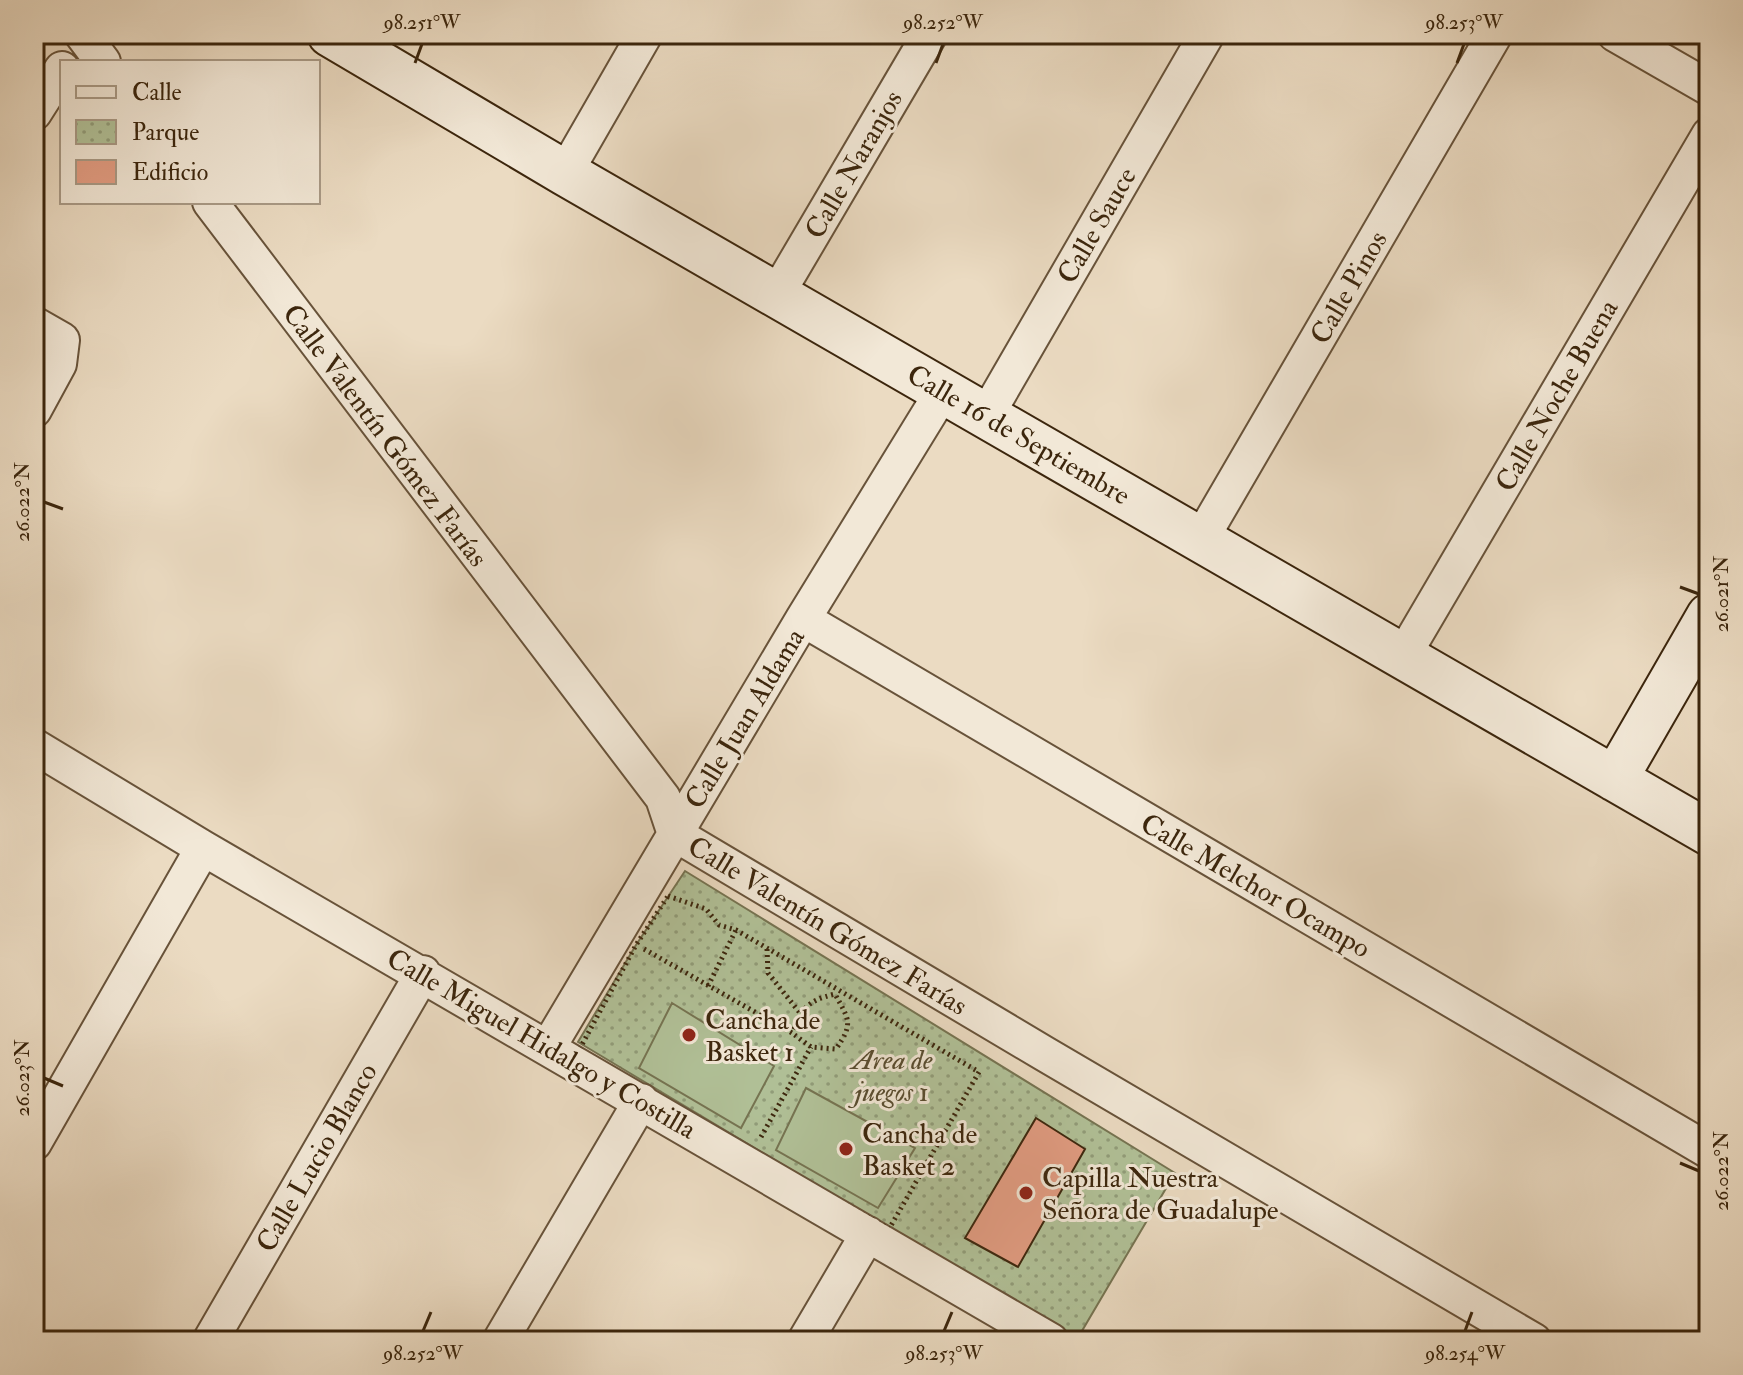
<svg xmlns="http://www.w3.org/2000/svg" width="1743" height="1375" font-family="'IM FELL Double Pica',serif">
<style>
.park{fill:url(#park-dots);stroke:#767452;stroke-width:2}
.pitch{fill:#b1c198;stroke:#767452;stroke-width:2}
.building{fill:#e39d83;stroke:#3c260d;stroke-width:2}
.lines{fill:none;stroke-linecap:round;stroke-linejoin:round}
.street-casing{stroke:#68533a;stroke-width:38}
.secondary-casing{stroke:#3c260d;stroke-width:48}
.path{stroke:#3c260d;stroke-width:5;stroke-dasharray:2 4;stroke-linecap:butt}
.street{stroke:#f2e8d7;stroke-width:34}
.secondary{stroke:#f2e8d7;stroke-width:44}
.ticks{fill:none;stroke:#3c260d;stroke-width:3}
.poi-dot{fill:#8f2418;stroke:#f2e8d7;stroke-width:3}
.labels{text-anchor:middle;stroke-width:6;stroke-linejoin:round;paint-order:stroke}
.street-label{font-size:28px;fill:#3c260d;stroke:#f2e8d7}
.poi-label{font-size:28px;fill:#3c260d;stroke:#f2e8d7;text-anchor:start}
.park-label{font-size:28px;font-style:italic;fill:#594d30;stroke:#f2e8d7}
.neatline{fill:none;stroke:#3c260d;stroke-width:3}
.ticks-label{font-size:20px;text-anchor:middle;fill:#3c260d}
</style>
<defs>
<pattern id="park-dots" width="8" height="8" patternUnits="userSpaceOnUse" patternTransform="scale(2)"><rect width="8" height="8" fill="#b1c198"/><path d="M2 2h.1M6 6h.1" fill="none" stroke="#919d7a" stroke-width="1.8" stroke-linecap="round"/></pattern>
</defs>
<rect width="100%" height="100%" fill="#ebdbc2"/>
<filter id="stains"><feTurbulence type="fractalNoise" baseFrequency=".0025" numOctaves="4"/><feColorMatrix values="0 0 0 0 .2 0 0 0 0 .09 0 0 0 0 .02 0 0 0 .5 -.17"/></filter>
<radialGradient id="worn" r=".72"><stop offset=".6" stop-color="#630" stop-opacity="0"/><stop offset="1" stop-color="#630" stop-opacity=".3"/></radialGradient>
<path class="park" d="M685,871L1175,1173L1076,1341L578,1042L636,945Z"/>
<path class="pitch" d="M672,1003L774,1066L741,1128L639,1068Z
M806,1088L915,1148L878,1208L776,1150Z"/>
<path class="building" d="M1036,1118L1085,1149L1018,1267L965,1238Z"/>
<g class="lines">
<g class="street-casing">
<path id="street" d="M82,34L103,62
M1615,34L1709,88
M34,113L62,69
M565,173L645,34
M210,202L663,798L675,834L1045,1054L1534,1341
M777,294L930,34
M34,324L62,340L59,364L34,410
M986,416L1207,34
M1201,539L1495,34
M803,619L1709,1151
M1403,656L1709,135
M34,746L203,848L1051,1341
M549,1046L803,619L943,391
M34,1143L203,848
M210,1341L423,973
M500,1341L641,1101
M805,1341L868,1234"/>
</g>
<g class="secondary-casing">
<path id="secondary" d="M330,34L565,173L1709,833
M1615,779L1709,616"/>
</g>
<path class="path" d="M668,896L706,909L719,925L736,930L979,1072L889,1229L744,1148L579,1050L636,945Z
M644,949L792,1033C803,1007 807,1001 835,994C849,1020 854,1023 836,1049L811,1047L792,1033
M767,949L768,973L800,1013
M708,986L736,930
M761,1137L811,1047"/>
<use href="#street" class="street"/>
<use href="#secondary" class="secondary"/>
</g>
<path class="ticks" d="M415,63L422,44M936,63L943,44M1457,63L1464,44M44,502L63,509M1680,587L1699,594M44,1078L63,1086M1680,1163L1699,1171M423,1331L431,1312M944,1331L952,1312M1465,1331L1472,1312"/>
<g class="poi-dot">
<circle cx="689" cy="1035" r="8"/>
<circle cx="846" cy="1149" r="8"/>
<circle cx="1026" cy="1193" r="8"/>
</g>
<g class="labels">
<g class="street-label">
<text transform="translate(853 164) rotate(-60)" y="10">Calle Naranjos</text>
<text transform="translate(1096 225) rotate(-60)" y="10">Calle Sauce</text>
<text transform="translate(1348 287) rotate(-60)" y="10">Calle Pinos</text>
<text transform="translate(1556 395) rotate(-60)" y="10">Calle Noche Buena</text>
<text transform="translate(1019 434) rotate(30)" y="10">Calle 16 de Septiembre</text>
<text transform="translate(386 435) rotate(53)" y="10">Calle Valentín Gómez Farías</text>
<text transform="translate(744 718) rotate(-59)" y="10">Calle Juan Aldama</text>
<text transform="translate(1256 885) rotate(30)" y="10">Calle Melchor Ocampo</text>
<text transform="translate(828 925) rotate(31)" y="10">Calle Valentín Gómez Farías</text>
<text transform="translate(542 1043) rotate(30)" y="10">Calle Miguel Hidalgo y Costilla</text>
<text transform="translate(316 1157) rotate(-60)" y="10">Calle Lucio Blanco</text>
</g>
<g class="poi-label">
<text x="705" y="1029">Cancha de<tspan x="705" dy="32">Basket 1</tspan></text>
<text x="862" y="1143">Cancha de<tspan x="862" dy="32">Basket 2</tspan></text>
<text x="1042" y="1187">Capilla Nuestra<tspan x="1042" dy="32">Señora de Guadalupe</tspan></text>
</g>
<g class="park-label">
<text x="892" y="1069">Area de<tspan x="892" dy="32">juegos 1</tspan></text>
</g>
</g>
<rect width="1743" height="1375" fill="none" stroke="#ebdbc2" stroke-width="88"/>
<rect x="60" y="60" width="260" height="144" fill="#f2e8d7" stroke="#a99a86" stroke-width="2"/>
<rect x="76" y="86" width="40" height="12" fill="#f2e8d7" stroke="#a99a86" stroke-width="2"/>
<text x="132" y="100" font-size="24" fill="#3c260d">Calle</text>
<rect x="76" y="120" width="40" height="24" fill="url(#park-dots)" stroke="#a99a86" stroke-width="2"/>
<text x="132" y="140" font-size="24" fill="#3c260d">Parque</text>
<rect x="76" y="160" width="40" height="24" fill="#e39d83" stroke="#a99a86" stroke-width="2"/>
<text x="132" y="180" font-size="24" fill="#3c260d">Edificio</text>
<rect x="44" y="44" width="1655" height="1287" class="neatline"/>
<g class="ticks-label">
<text x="422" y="29">98.251°W</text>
<text x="943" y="29">98.252°W</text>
<text x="1464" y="29">98.253°W</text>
<text transform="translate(22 502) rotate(-90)" y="7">26.022°N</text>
<text transform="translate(1721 594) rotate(-90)" y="7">26.021°N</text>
<text transform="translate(22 1078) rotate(-90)" y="7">26.023°N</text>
<text transform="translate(1721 1171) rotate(-90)" y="7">26.022°N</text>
<text x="423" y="1360">98.252°W</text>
<text x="944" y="1360">98.253°W</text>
<text x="1465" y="1360">98.254°W</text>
</g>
<rect width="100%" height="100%" filter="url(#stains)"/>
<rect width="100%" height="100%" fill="url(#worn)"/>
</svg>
